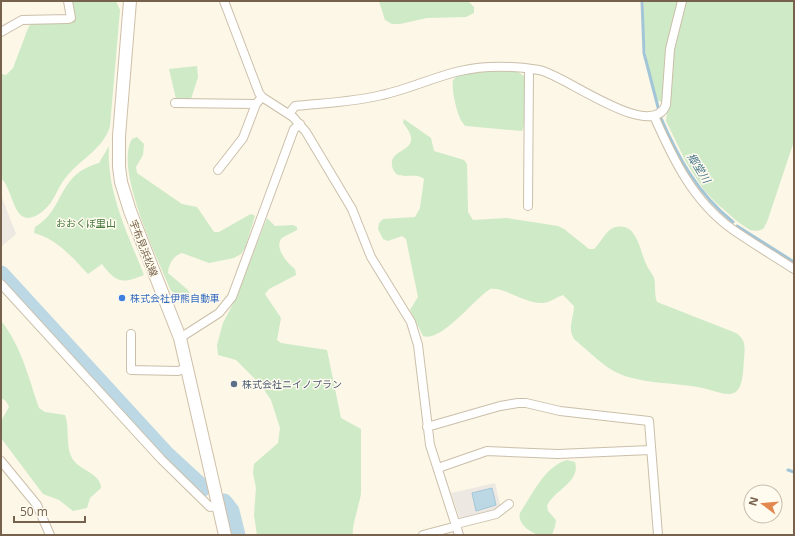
<svg xmlns="http://www.w3.org/2000/svg" width="795" height="536" font-family="'Open Sans','Noto Sans JP',sans-serif">
<style>
.industrial{fill:#ede8e1}
.green{fill:#ceeac6}
.water{fill:#bcd8e5;stroke:#a2c6d7}
.lines{fill:none;stroke-linecap:round;stroke-linejoin:round}
.stream{stroke:#a2c6d7;stroke-width:3}
.river{stroke:#bcd8e5;stroke-width:17}
.street-casing{stroke:#cbbfaa;stroke-width:10}
.secondary-casing{stroke:#cfbfa9;stroke-width:14}
.street{stroke:#fff;stroke-width:8}
.secondary{stroke:#fff;stroke-width:12}
.shop-dot{fill:#3f7fe0;stroke:#fffbee;stroke-width:1.5}
.service-dot{fill:#5c6f8a;stroke:#fffbee;stroke-width:1.5}
.labels{text-anchor:middle;stroke-width:3;stroke-linejoin:round;paint-order:stroke}
.park-label{font-size:10px;fill:#4b7b43;stroke:#fffbee}
.street-label{font-size:10px;fill:#75614c;stroke:#fffbee}
.shop-label{font-size:10px;fill:#366cbe;stroke:#fffbee;text-anchor:start}
.service-label{font-size:10px;fill:#4e5e75;stroke:#fffbee;text-anchor:start}
.water-label{font-size:11px;font-style:italic;fill:#49788f;stroke:#fffbee}
</style>
<rect width="100%" height="100%" fill="#fcf7e7"/>
<path class="industrial" d="M1,195L16,234L1,247Z
M495,483L501,509L460,519L451,493Z"/>
<path class="green" d="M71,1H116L120,10L110,126C104,148 81,159 67,176C57,187 55,202 43,211C38,215 30,220 24,217C13,213 11,187 1,178V74L6,75L13,68L29,26L33,23L69,22Z
M379,1H468L474,7V13L466,17L427,18L400,24H392L385,20Z
M644,1H678L662,102L658,101C646,69 642,35 644,1Z
M686,1H794V141L767,222L763,229L757,231L750,230L738,222L715,202L704,190L686,162L666,121L674,50Z
M197,66L198,77L191,99H176L169,69Z
M490,71L518,72L524,76V125L522,131L466,126C458,123 451,89 453,80L458,75Z
M404,119L431,138L434,151L464,160L467,164L468,212L473,220L507,218L558,226L564,229L589,249H594C601,243 606,229 616,227C637,222 640,251 646,264C648,269 652,273 654,278C656,285 654,294 657,302L736,333C746,340 745,347 744,359C743,368 744,388 734,393C727,396 714,391 707,389C680,382 646,385 620,374C603,367 588,350 574,339C567,327 574,318 574,306L563,295C556,297 550,303 542,303C523,303 505,287 490,289C475,298 441,343 423,336L410,310L418,297L406,239L402,236L388,241L383,239L378,229L379,223L383,219L415,217L420,208L424,179C415,171 397,182 393,169C384,146 429,154 403,123Z
M137,137L144,144L143,155L136,167L137,173L182,204L197,207L214,232H219L249,215L252,214L255,216L245,248L241,254L234,258L209,263L182,253C174,255 168,265 168,273L188,290C191,295 190,298 185,301L175,296L170,289C157,257 114,169 132,139Z
M109,146C106,191 128,234 144,275C122,284 116,283 102,264L88,274C72,257 57,239 34,233L35,227C66,209 56,175 99,163Z
M267,218L275,226L293,225L297,227V230C292,233 286,235 282,238C273,247 288,264 295,269L296,275L269,289L265,294L281,318L277,340L281,343L327,350L341,418L361,429V493C360,503 351,528 353,535H257L254,515L256,488L253,473L254,464L278,443L280,428L271,400L261,385L236,360L218,355L217,345L223,323L236,298Z
M1,321C21,345 29,379 39,408L45,412L65,415C70,428 65,445 72,458C78,470 101,473 101,488L90,498L87,508L73,511L59,500L43,494L1,438V421L9,407L6,401L1,398Z
M567,460L575,462C581,482 554,490 547,506L548,511L556,520L555,526L552,535C547,535 540,536 536,534C528,531 517,522 520,513C532,495 545,466 567,460Z"/>
<path class="water" d="M492,488L496,505L476,511L472,493Z"/>
<g class="lines">
<path class="stream" d="M642,1L644,53L659,111
M660,116C678,157 697,193 733,222
M737,226L794,262
M788,470L794,472"/>
<path class="river" d="M1,274L166,454L203,488
M224,502L231,511L237,535"/>
<g class="street-casing">
<path id="street" d="M224,1L259,93L262,97L293,117L306,132L352,209L371,257L411,322L418,345L430,445L459,535
M1,32L22,20L68,19L71,18L68,1
M175,103L256,104L262,97
M289,114L295,106C324,103 354,102 382,95C409,89 434,77 460,71C485,65 514,66 539,70C562,73 651,143 666,105L670,49L682,1
M654,116C673,159 693,201 732,229C752,243 774,256 794,269
M218,170L243,138L256,104
M528,206L529,69
M1,284L161,459L210,507L218,505
M131,334V370L178,371L187,368
M180,338L219,313L232,297L294,129L300,124
M427,427L500,406L518,403H526L560,411L649,421L658,535
M1,461L37,505L50,535
M438,468L487,451L558,454L650,450
M456,524L496,514L509,504
M423,535L457,526"/>
</g>
<g class="secondary-casing">
<path id="secondary" d="M130,1L119,136V167L121,182L130,211L180,338L225,535"/>
</g>
<use href="#street" class="street"/>
<use href="#secondary" class="secondary"/>
</g>
<circle class="shop-dot" cx="122" cy="298" r="4"/>
<circle class="service-dot" cx="234" cy="384" r="4"/>
<g class="labels">
<g class="park-label">
<text x="86" y="227">おおくぼ里山</text>
</g>
<g class="street-label">
<text transform="translate(144 248) rotate(69)" y="4">宇布見浜松線</text>
</g>
<g class="shop-label">
<text x="130" y="302">株式会社伊熊自動車</text>
</g>
<g class="service-label">
<text x="242" y="388">株式会社ニイノプラン</text>
</g>
<g class="water-label">
<text transform="translate(699 168) rotate(58)" y="4">郷堂川</text>
</g>
</g>
<rect width="795" height="536" fill="none" stroke="#75614c" stroke-width="4"/>
<g transform="translate(763 504) rotate(286)"><circle r="19" fill="#fffbee" stroke="#c8bdad"/>
<path d="M0-3L7 15L0 10L-7 15Z" fill="#e3894f"/>
<text y="-6" font-size="11" font-weight="bold" text-anchor="middle" fill="#75614c">N</text>
</g>
<path d="M14 516v6h71v-6" fill="none" stroke="#75614c" stroke-width="2"/>
<text x="20" y="516" font-size="12" fill="#75614c" stroke="#fffbee" stroke-width="3" paint-order="stroke">50 m</text>
</svg>
